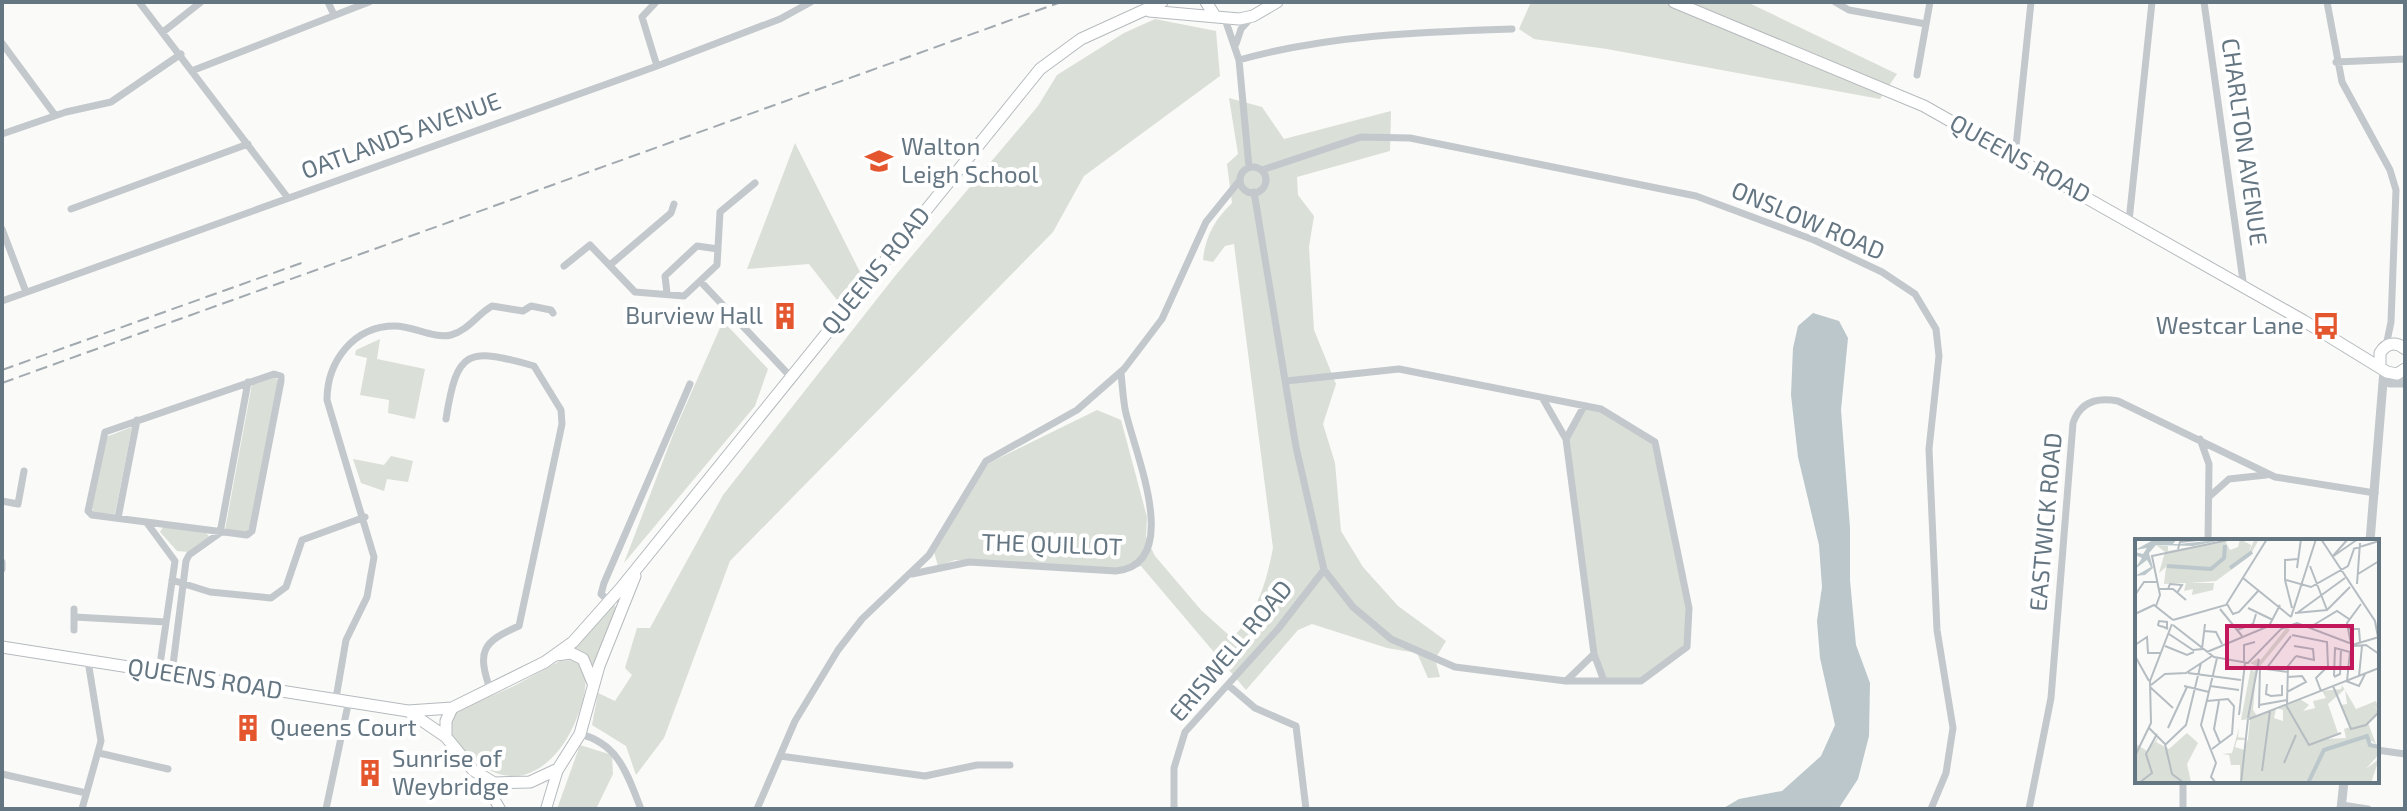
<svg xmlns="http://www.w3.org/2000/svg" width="2407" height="811" font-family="'Exo 2',sans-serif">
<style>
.green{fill:#dadfd7}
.water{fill:#bbc7cb}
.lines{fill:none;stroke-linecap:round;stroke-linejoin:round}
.secondary-casing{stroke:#b3babf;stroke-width:12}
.primary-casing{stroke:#b5babe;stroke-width:13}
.minor{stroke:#c3c8cc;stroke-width:7}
.tertiary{stroke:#c3c8cc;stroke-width:9}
.secondary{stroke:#fff;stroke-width:10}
.primary{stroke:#fff;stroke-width:11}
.rail{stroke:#a2aab0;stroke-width:2;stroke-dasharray:12 6;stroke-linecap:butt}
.labels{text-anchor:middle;stroke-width:8;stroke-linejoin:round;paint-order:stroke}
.street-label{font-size:24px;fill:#657683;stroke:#fff}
.poi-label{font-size:24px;fill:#657683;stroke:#fff;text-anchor:start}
.inset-river{fill:none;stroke:#bbc7cb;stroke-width:4}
.inset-road{fill:none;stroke:#b5bdc2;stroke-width:2}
.view{fill:#c2185b;fill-opacity:0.15;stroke:#c2185b;stroke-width:4}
.inset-edge{fill:none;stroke:#657683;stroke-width:4}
</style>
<rect width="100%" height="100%" fill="#fafaf8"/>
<path class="green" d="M1531,2H1747L1897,74L1880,99L1607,49L1534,39L1519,29Z
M1155,19L1216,31L1220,76L1084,176L1053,232L730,561L664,738L636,775L626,746L592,725L598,693L615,701L632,675L625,668L637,628H650L723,495L895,276L1038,106L1057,75L1124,33Z
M1229,98L1262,107L1284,139L1391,111L1390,151L1297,177L1298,195L1314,216L1309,247L1314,330L1336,384L1323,424L1335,463L1341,531L1363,567L1398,606L1446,641L1435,659L1440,677L1428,678L1417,653L1387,648L1312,624L1298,630L1246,690L1141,566L1115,570L955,560L938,566L934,552L989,463L1097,410L1121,420L1147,517L1146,538L1155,556L1201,610L1232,638C1258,612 1266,583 1273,548L1234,244L1225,246L1213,262L1203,260C1205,237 1215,219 1232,203L1227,164L1238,154Z
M795,143L862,276L837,300L809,264L747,269Z
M723,321L768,369L755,406L624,563L674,432Z
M380,339L377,359L425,369L415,419L388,413L389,400L360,395L367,358L355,355L356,350Z
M274,377L280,382L253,526L243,534L225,530L252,384Z
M1584,406L1601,409L1655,442L1689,608L1687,647L1641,681H1604L1594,654L1566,439Z
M132,427L115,514L94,513L91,506L106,437Z
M391,456L413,461L408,482L387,479L384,491L361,483L353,459L384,465Z
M163,527L206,533L210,537L189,552L177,551L160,532Z
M614,605L618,609L595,668L586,655L573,649Z
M571,660L583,666C589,684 583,703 576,720C558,765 516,799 472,757C466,751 454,743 450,735C447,727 451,718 454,712L514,686L560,661Z
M580,745L612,755L613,774L596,809H557Z"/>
<path class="water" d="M1813,313L1839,321L1848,338L1841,410L1850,528V580L1856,645L1870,683L1869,736L1858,779L1839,808L1722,809L1739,799L1782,791L1821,756L1835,725L1820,658L1817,621L1822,587L1819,545L1798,457L1791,395L1793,348L1798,326Z"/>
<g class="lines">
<g class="secondary-casing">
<path id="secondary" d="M482,778L500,809
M546,809L558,769"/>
</g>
<g class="primary-casing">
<path id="primary" d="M1206,2L1215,16
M1674,2L1924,106L2304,321L2387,372L2397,374L2405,369
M1149,11L1239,19L1253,16L1277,2
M2380,365V353C2386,343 2396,341 2405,349
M2,647L408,711L452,708L545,662L573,642L621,588L1040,69L1081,39L1162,2
M556,655L571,653L583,659L593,683
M408,711L446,737L473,770L494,783L530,782L558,769L580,734L599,666L635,576
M446,737V721L452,708"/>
</g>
<path class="minor" d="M139,2L288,198
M328,2L334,15
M656,2L642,17L657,66
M1835,2L1849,10L1926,24
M2204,2L2244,288
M2327,2L2342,82L2390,170L2396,190L2391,322L2386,346
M1225,19L1239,60L1249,167
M163,32L201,2
M2,43L55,115
M1236,44L1241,29L1251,18
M1239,60C1328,35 1420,32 1512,29
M2336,62L2405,59
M194,70L369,2
M1917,75L1930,2
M2,134L66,112L111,102L181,54
M2015,156L2031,2
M1240 180a13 13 0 1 1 26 0a13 13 0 1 1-26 0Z
M1262,170L1361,137L1410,138L1696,196L1814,240L1882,272L1915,294L1936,329L1939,356L1929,449L1937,630L1953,728L1946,773L1931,809
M1254,192L1296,447L1324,570L1353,607L1391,639L1455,667L1566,681H1641L1687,647L1689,608L1655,442L1601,409L1399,369L1286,381
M71,209L248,144
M2129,221L2152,2
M2,229L26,292
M610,265L671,213L674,204
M564,266L590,245L635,292L684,296L717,265L720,212L755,183
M701,282L790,376
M667,293L665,276L697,246L718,249
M2,301L657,66L780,19L811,2
M274,374L281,376V381L252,531L247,535L92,515L88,511L105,432Z
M1543,399L1566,439L1594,654L1566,681
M446,419C457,349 467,347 534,366L561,410L562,424L519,626C482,642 477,651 490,689
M1566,439L1584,406
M2200,439L2209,464L2208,541
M2210,496L2229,479L2266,475
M2,501L18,504L24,471
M118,518L137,420
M147,523L175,561L159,671
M2,562V569
M912,574L969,562L1116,571C1185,564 1133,449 1125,409C1123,397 1122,384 1121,372
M172,580L210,592L271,598L286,587L302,540L365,517
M609,601L601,594L604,583L690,384
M74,609V630
M74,617L166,622
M1594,654L1604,681
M172,673L186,561L189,555L220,533L248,382
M1228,685L1255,708L1296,726L1306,809
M336,698L346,640L367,597L374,557L327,400C327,362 353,326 395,326C413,326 434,339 451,335C467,331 478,314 492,306L523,311L531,306L551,310L553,313
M580,734C619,744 627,774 641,809
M2377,750L2405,754
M99,753L168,769
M780,756L925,776L977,765H1010
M2,774L86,793
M2183,781V809
M2342,805L2368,809
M82,809L101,741L88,661
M326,809L349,700
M757,809L795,721L838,650L862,619L929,555L986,461L1077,410L1124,369L1162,319L1206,222L1240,180
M1174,809V768L1185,732L1278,629L1324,570
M2029,809L2051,698L2073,423C2080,402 2097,397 2118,401L2275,477L2375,493"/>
<path class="tertiary" d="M2390,383H2405
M2370,541L2384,370
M2341,809L2344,781"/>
<use href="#secondary" class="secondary"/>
<use href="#primary" class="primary"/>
<path class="rail" d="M2,370L307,261
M2,383L1061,2"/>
</g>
<defs>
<g id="school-bare" transform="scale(2.16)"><path d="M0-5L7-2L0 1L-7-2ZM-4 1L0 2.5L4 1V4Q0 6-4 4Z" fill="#e4572e" stroke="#fff" stroke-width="2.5" paint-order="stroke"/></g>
<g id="building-bare" transform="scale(2.16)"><path d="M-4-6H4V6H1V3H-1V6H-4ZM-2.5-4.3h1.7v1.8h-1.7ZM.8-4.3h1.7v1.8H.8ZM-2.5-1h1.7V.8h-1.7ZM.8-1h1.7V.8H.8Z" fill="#e4572e" stroke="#fff" stroke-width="2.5" paint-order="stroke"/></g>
<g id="bus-bare" transform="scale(2.16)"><path d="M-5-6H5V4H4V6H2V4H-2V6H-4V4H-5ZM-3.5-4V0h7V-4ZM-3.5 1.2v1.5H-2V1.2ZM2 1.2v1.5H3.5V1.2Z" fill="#e4572e" stroke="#fff" stroke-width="2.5" paint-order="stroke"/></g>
</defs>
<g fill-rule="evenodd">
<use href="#school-bare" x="879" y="161"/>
<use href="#building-bare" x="785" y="316"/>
<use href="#bus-bare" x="2326" y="326"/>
<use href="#building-bare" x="248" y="728"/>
<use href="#building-bare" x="370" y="773"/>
</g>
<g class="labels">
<g class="street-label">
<text transform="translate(401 136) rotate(-20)" y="8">OATLANDS AVENUE</text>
<text transform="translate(2244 142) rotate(82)" y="8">CHARLTON AVENUE</text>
<text transform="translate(2020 159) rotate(29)" y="8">QUEENS ROAD</text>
<text transform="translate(1808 221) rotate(23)" y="8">ONSLOW ROAD</text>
<text transform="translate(876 271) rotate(-51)" y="8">QUEENS ROAD</text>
<text transform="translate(2046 522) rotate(-85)" y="8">EASTWICK ROAD</text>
<text transform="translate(1052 545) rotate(2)" y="8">THE QUILLOT</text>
<text transform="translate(1231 651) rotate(-50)" y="8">ERISWELL ROAD</text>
<text transform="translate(205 679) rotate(9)" y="8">QUEENS ROAD</text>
</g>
<g class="poi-label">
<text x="901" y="155">Walton<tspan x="901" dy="28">Leigh School</tspan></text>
<text x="763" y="324" text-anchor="end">Burview Hall</text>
<text x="2304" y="334" text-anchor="end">Westcar Lane</text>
<text x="270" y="736">Queens Court</text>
<text x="392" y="767">Sunrise of<tspan x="392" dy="28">Weybridge</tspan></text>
</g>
</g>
<g transform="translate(2135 539)">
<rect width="244" height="244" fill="#fafaf8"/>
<path d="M105,0L116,6L114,12L120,0H124L115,17L81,42L54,44H79L78,51L57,56L58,50L49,52L51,44L29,45L31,28L24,34L30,13L21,6L33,7V12L90,2L95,11L103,8ZM152,88L155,91L121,132L118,171L122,177L141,170L139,179L148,182V171L142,169L165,160L174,166L168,172L180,169L178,162L191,159L187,152L206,150L207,146L221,170L241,162L244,171L237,166L244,172L233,184L241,205L234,200V205L242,207L244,215L231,230L244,220L236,244H97L105,243V226H96L94,216L87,215L97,214L104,189L103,198L110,199V201H102L100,208L109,211L113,200L115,180L106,181L116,128L119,133L121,127L115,124L124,119V123ZM210,150L212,165L206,166L215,188L209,190L211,199L190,200L203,194L193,165ZM52,194L63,204L52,225L56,243L0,244L1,205L12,212L24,197L21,203L34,210Z" fill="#dadfd7" fill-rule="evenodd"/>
<path d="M20,0H42L38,5H44L92,0L58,7L21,6L14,14L18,29L10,36L0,37L16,28L12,21L0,30L7,19L0,16V13L8,15L12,9L0,11Z" fill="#bbc7cb"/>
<path class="inset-river" d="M32,27L76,30L89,19L90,6M95,29L117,13M173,244L189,211L232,197L235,206L244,208"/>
<path class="inset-road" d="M186,0L240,82L243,98M213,0L197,18L223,0M43,10L45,3L72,0M218,10L244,2M175,27L192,71M162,29L166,0M223,35L244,22M108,39L156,78M150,41V21L163,20M150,41L157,69M151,41L176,48L213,27L219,10M222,45L225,4M24,50H38L51,61M33,50L35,45L47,46L42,54M0,56L9,43H23M92,65L98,75L104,73L124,51M21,67L25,56L17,17L98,0M113,69L138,81M85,70L107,97M160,74L192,71L215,48M162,74L210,39M0,75L19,66L38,81M156,78L181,0M38,81L91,66L132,0M38,86L79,118L113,124L146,90L162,84L217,105M177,87L202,72L214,80M32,89V83L24,82L23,86L25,87L29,88L33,90M213,90H224L225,103M102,91L118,85L121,75M69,92L81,93L87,105M34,95L58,111L68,110M157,96L192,103L193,127L181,139L186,152M216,105L212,84L226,65M0,106L12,98L13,114H26M217,106L244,98M30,107L52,116L59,113M159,107L178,110L179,121L161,117M217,107L231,106L244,115M67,110L70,85M72,113L134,87L145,66M0,117L14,142M109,122V106L120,103M153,133L131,130L156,97M53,134L106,141M199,137L200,109L215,113M224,137L227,107M199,138L205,135L206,110M211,142L224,147L230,135M212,142L215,113M132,145L131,155L136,157L147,156V146M16,146L30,135L51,134L77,117M49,147L74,153M75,147L104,151M198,147L216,190L231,186L244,173M15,148L38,169M152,153L171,143L167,137L153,138M72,162L93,160L99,167L97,195L85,204M152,165L153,127L161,117M124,166L152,161M151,166L174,206L206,194M124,169L125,128M104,176L110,124M113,179L124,120M114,180L244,129M14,189L30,205L37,235L49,244M33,189L52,148M30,206L51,186L66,124M77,210L85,204L79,190L84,162M0,217L16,184L15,142L37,85M149,224L161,196M127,232L135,172M4,244L17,234L11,215L22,195M81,244L76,238L81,224L66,186L82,119M106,244L113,180"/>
<path class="view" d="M92,87H217V129H92Z"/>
<rect width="244" height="244" class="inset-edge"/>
</g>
<rect width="2407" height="811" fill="none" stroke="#657683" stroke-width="8"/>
</svg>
